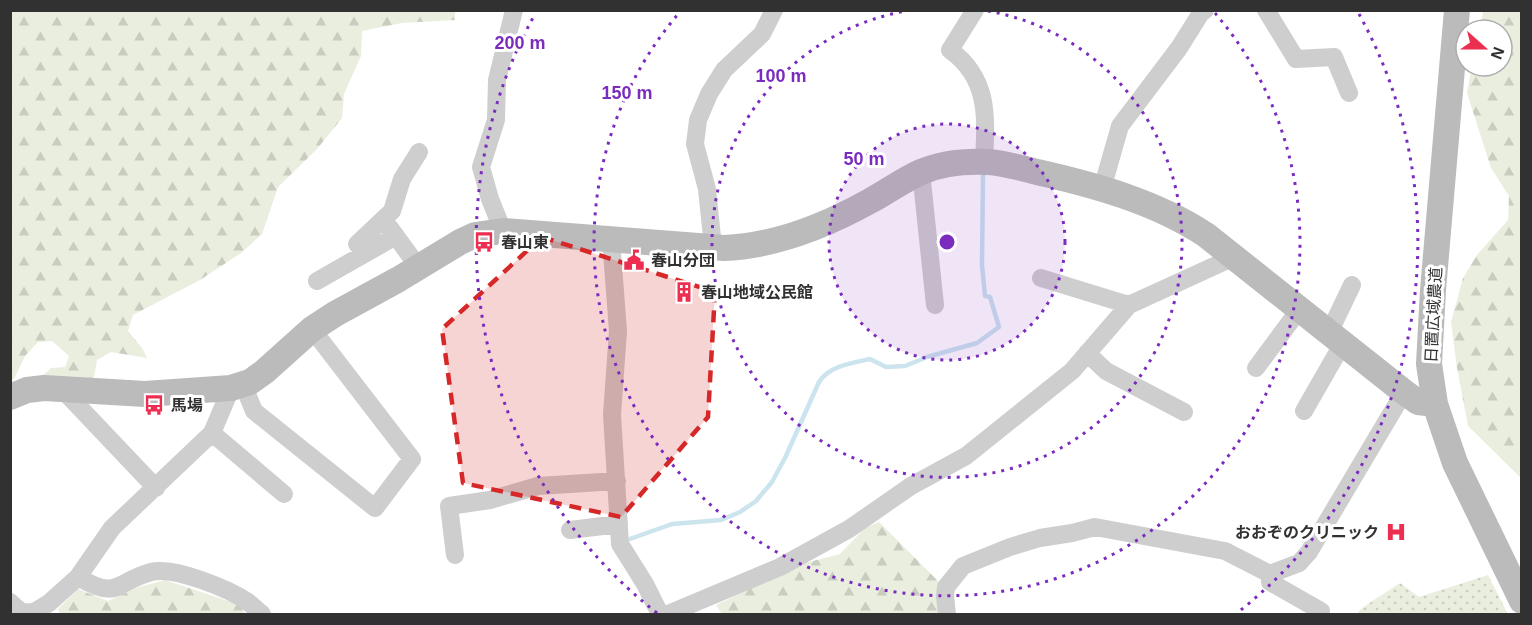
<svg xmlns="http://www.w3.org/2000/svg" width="1532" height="625" font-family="Helvetica,'Noto Sans JP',sans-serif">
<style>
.grass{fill:url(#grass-dots)}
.forest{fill:url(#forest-firs)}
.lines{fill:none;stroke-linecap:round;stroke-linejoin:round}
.stream{stroke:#cbe4ee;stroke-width:4.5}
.street{stroke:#cecece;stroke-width:18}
.secondary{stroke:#bbb;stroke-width:26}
.marked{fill:#d62828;fill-opacity:0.2;stroke:#d62828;stroke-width:4.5;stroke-dasharray:12 8;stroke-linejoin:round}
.ring{fill:none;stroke:#7b2cbf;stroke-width:3;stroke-dasharray:3 6}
.labels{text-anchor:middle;stroke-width:6;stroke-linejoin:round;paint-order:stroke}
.poi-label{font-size:16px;font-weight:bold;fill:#313131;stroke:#fff;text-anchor:start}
.street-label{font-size:16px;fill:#313131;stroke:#fff}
.centre{fill:#7b2cbf;stroke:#fff;stroke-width:3}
.ring-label{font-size:18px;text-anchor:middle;font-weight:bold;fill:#7b2cbf;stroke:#fff;stroke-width:6;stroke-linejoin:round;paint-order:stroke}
</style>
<defs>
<pattern id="grass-dots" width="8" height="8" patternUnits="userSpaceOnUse" patternTransform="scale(1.5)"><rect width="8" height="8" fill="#e9eedf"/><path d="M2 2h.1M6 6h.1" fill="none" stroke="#c8cdc0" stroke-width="1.8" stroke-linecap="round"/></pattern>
<pattern id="forest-firs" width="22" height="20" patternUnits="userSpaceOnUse" patternTransform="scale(1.5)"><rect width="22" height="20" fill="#e9eedf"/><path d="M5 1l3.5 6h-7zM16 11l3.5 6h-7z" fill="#c8cdc0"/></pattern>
</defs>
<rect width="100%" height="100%" fill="#fff"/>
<path class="grass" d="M1488,575L1508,614H1357L1362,608L1400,583L1419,597Z"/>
<path class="forest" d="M11,11H455V20L402,23L362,31L361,56L344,94L342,118L317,149L278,187L262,234L241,253L200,280L133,315L128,331L142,348L147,358L111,352L97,360L93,382L41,377L51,368L65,367L69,356L52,341L38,342L25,356L14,379L11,381Z
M1489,11H1521V478L1468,426L1457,368L1451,322L1463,278L1477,255L1508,220L1509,196L1491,168L1467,93L1472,66H1502V30H1480L1483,12Z
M879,522L942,585L938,614H722L716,605L805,563L840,554L865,528Z
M165,580L240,605L245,614H60L58,609L78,589L108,601L136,588Z"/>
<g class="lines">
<path class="stream" d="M627,540L672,524L721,520L740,512L756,501L772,482L785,458L819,382C829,366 852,363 870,359L886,367L905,366L927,357L977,343L999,327L990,297L985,296L982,265L983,174"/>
<path class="street" d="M975,10L950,50C990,79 986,118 984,162
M1266,10L1296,59L1334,57L1349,93
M921,172L935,305
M1102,189L1120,126L1179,48L1201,13L1205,10
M390,228L419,268
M503,231L490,199L481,167L496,120L497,80L514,10
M611,239L618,331L612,415L620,544L645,584L660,614
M357,244L392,211L402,179L419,152
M713,247L707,189L695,144L698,120L709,94L724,70L762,34L774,10
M1041,278L1129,305
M317,281L396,236
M1329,333L1352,285
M1087,353L1106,371L1184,412
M1256,368L1299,310
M243,384L254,411L375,508L412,459L312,329
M63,390L156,488
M1304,411L1343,343
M212,433L284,494
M570,530L619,524
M455,555L449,506L490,500L538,486L617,481
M1270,574V582L1321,611
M78,577C119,601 115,582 151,572C174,566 229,589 248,602C253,606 258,611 262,614
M10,602L20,611L28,613L36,611L49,603L78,577L112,528L212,433L231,388
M668,614L780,567L809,551L849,529L911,486L966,456L1072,371L1129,305L1234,257
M947,614L945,596L946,587L963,566L1010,547L1040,538L1072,533L1095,527L1225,551L1270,574L1299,563L1309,552L1404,392"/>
<path class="secondary" d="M1457,10L1433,290L1429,364L1435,404L1455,463L1522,601
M10,397L27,390L44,388L145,394L231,388L250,382L264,372L312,329L335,314L399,279L460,242L475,235L503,231L724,248C776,246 825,226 870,201C887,192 903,180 921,172C942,163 966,161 988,162C1004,163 1021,168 1037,172C1095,185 1156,202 1206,235L1404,392L1418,402L1435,404"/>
</g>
<path class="marked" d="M542,237L715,292L708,417L621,517L463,483L442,329Z"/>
<circle cx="947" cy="242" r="118" fill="#7b2cbf" fill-opacity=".12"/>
<g class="ring">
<circle cx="947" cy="242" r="118"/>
<path d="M988 11A235 235 0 1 1 906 11"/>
<path d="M1215 13A353 353 0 1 1 679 13"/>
<path d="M657 613A471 471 0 0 1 535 14M1359 14A471 471 0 0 1 1237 613"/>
</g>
<defs>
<g id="bus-bare" transform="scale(1.62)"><path d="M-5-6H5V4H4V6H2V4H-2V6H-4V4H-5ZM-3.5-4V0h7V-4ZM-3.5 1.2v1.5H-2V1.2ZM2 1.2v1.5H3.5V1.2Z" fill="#ec2f50" stroke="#fff" stroke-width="2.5" paint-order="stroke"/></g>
<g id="civic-bare" transform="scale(1.62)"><path d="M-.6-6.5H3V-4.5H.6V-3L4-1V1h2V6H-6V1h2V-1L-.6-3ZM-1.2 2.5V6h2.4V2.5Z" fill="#ec2f50" stroke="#fff" stroke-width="2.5" paint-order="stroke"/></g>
<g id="building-bare" transform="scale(1.62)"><path d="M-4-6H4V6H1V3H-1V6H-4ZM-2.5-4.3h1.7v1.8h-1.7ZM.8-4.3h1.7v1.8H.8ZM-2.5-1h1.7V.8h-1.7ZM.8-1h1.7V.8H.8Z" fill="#ec2f50" stroke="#fff" stroke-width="2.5" paint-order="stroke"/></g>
<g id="hospital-bare" transform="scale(1.62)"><path d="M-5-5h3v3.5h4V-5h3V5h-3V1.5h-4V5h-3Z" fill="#ec2f50" stroke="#fff" stroke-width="2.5" paint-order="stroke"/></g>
</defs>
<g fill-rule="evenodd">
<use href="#bus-bare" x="484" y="242"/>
<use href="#civic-bare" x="634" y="260"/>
<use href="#building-bare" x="684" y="292"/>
<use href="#bus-bare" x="154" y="405"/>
<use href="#hospital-bare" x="1396" y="532"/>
</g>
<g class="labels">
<g class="poi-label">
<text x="501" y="248">春山東</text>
<text x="651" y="266">春山分団</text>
<text x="701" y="298">春山地域公民館</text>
<text x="171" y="411">馬場</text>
<text x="1379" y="538" text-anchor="end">おおぞのクリニック</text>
</g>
<g class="street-label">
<text transform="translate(1433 315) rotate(-87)" y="6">日置広域農道</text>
</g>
</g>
<circle cx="947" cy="242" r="9" class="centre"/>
<g class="ring-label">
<text x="520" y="49">200 m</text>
<text x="781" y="82">100 m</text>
<text x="627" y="99">150 m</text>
<text x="864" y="165">50 m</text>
</g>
<rect width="1532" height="625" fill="none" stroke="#313131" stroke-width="24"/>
<g transform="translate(1484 48) rotate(111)"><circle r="28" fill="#ffffff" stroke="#adadad" stroke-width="1.5"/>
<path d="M0-4.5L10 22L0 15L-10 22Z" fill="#ec2f50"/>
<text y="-9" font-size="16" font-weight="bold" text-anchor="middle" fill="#313131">N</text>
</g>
</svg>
